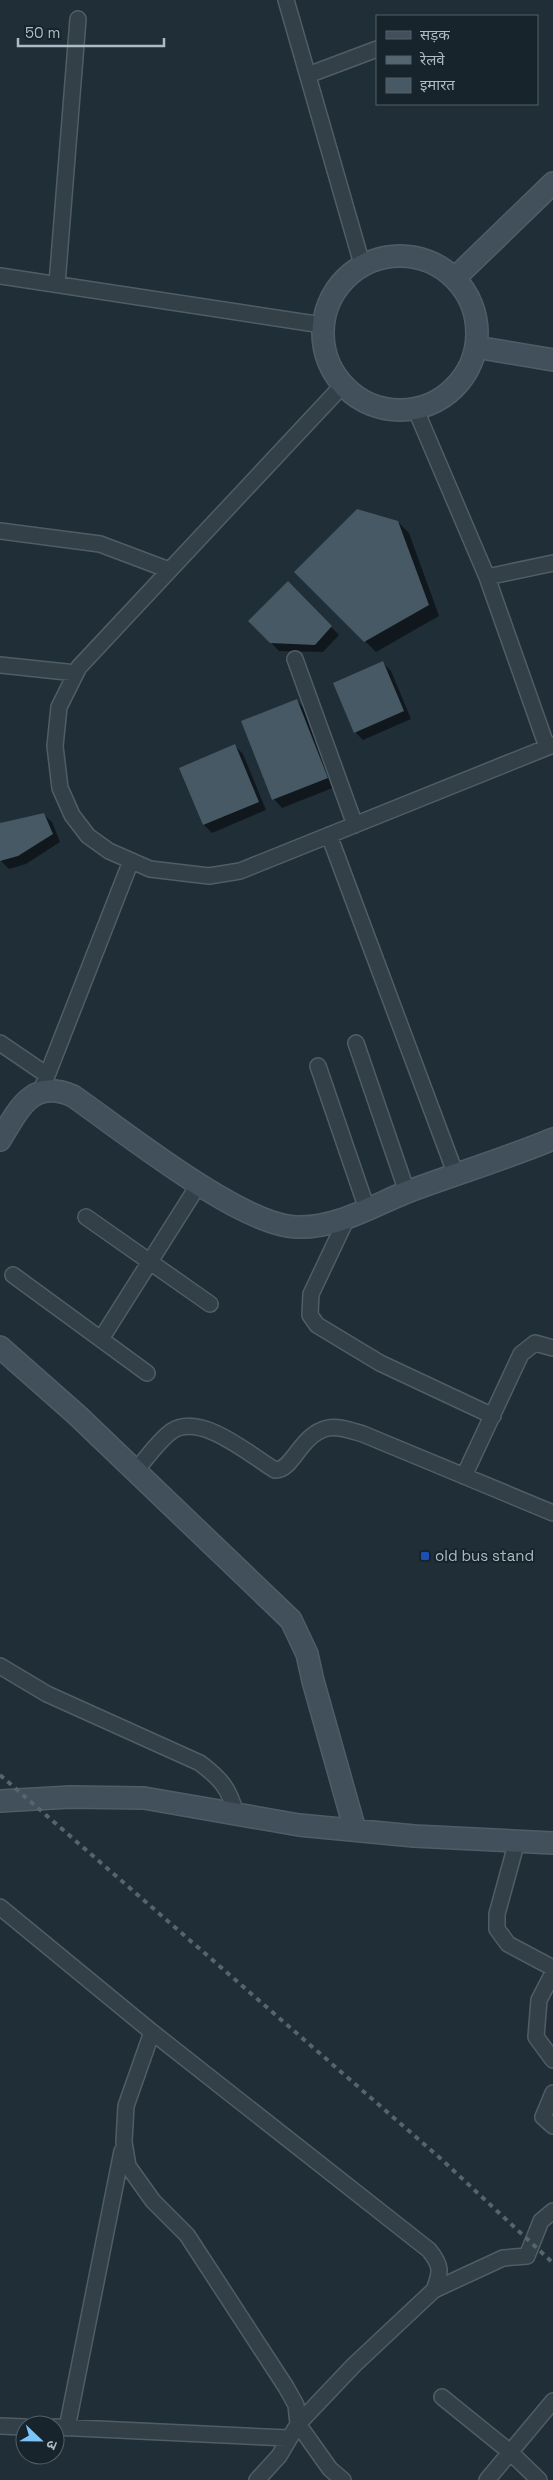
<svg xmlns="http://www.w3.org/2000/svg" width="553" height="2480" font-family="'Space Grotesk','Noto Sans Devanagari',sans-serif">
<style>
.shadow{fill:#0007}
.building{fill:#475964}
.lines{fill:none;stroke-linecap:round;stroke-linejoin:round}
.street-casing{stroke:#505d66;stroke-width:18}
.secondary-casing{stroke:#505d66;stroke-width:24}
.street{stroke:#334048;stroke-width:15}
.secondary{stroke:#41505b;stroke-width:21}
.rail{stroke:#54656f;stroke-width:4;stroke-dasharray:5 5;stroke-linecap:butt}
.transit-dot{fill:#1a4fb4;stroke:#18242c;stroke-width:2}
.labels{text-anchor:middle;stroke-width:4;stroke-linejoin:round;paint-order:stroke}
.poi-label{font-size:15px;fill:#adbbc5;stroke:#18242c;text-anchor:start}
</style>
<rect width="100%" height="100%" fill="#1f2e37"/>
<path class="shadow" d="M398,522L409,533L439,616L376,652L295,572Z
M288,583L339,635L323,652L279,651L250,621Z
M383,663L391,671L411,719L363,740L355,732Z
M297,701L305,709L335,787L282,808L274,799Z
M235,746L243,754L266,810L212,833L204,825Z
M43,814L52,822L60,842L26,864L9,869L0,860V824Z"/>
<path class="building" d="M357,509L398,521L429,605L364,642L294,572Z
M288,581L332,626L315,645L270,643L248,621Z
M383,661L404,711L354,733L333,683Z
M297,699L328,778L272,800L241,721Z
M235,744L259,802L203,825L179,768Z
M44,813L53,834L18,856L0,861V823Z"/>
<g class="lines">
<g class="street-casing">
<path id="street" d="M286,0L362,264
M308,75L377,49
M0,276L322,325
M57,284L78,19
M342,386L79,667L59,707L55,746L60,788L72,815L88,836L109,851L150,869L209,876L240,871L553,745
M415,408L487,577L547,747
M0,531L100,544L169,570
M487,577L553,563
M295,659L355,825
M0,665L76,673
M329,835L456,1175
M0,1043L47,1075
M356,1043L407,1192
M318,1066L367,1209
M41,1091L131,861
M86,1217L210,1304
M347,1218L311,1294L310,1315L317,1325L380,1363L493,1416
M13,1275L147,1373
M101,1339L199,1184
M136,1470C147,1458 159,1440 172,1431C201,1412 250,1455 275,1470C293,1471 300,1434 328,1428C339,1426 352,1431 363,1434L553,1513
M464,1476L521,1354L535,1343L553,1348
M0,1666L47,1694L200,1763C221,1779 229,1788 236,1814
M517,1841L497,1914V1929L508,1944L553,1968
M0,1907L152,2032L429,2250C442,2266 441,2272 434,2290L354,2365L298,2424L279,2456L257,2480
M553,1973L539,2000L536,2037L553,2060
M152,2032L126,2106L124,2142L128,2166L153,2201L187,2235L286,2387L296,2405L298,2424L330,2469L343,2480
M553,2093L543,2117L553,2126
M434,2290L503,2258L527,2256L541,2221L553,2211
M442,2397L510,2452L539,2480
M0,2426L25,2427
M55,2427L288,2438
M67,2428L122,2151
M487,2480L553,2401"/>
</g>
<g class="secondary-casing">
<path id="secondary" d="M323 333a77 77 0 1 1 154 0a77 77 0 1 1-154 0Z
M455,278L553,183
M476,347L553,360
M0,1140C19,1109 32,1078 73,1096C122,1130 240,1225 296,1227C335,1229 372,1206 407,1192C455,1174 505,1159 553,1139
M0,1347L77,1415L291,1620L307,1654L313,1681L355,1830
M0,1801L70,1797L144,1798L299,1825L414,1836L553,1843"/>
</g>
<use href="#street" class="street"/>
<use href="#secondary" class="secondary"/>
<path class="rail" d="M0,1775L440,2158L553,2263"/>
</g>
<rect class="transit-dot" x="420" y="1551" width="10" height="10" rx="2.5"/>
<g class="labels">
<g class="poi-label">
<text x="435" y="1561">old bus stand</text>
</g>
</g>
<rect x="376" y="15" width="162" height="90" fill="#18242c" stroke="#546069"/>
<rect x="386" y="31" width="25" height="8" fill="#41505b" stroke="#546069"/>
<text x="420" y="40" font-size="15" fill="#adbbc5">सड़क</text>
<rect x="386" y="56" width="25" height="8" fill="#54656f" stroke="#546069"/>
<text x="420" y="65" font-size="15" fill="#adbbc5">रेलवे</text>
<rect x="386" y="78" width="25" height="15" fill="#475964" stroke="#546069"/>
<text x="420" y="90" font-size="15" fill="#adbbc5">इमारत</text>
<g transform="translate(40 2440) rotate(112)"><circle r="24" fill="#18242c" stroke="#546069"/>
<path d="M0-4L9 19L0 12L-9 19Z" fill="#7cc5fa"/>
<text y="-8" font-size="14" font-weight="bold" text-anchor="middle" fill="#adbbc5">उ</text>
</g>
<path d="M18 38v8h146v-8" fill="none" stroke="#adbbc5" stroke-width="2.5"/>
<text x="25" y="38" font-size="15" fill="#adbbc5" stroke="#18242c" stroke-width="4" paint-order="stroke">50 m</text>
</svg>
